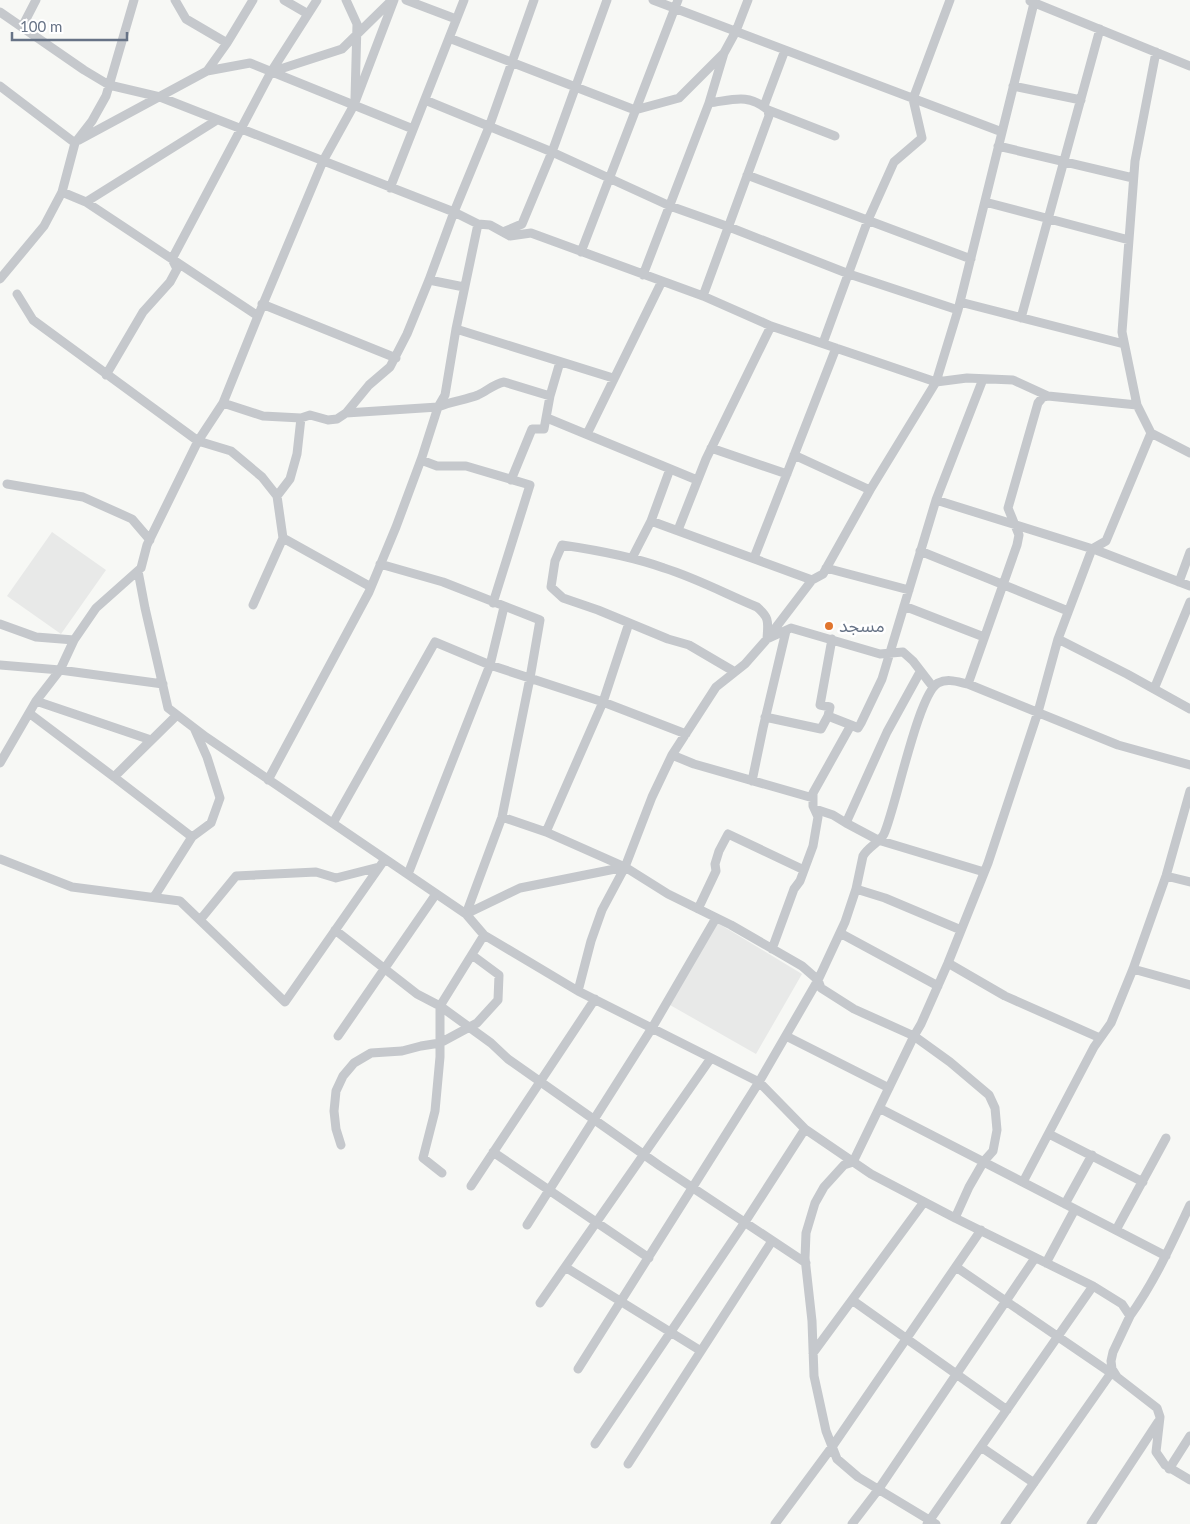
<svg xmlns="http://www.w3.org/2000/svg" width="1190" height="1524" font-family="Lato,'Noto Sans Arabic',sans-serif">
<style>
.built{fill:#e8e9e8}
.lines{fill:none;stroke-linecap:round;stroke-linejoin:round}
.street{stroke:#c5c8cc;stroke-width:9}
.poi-dot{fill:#e0752d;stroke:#fff;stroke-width:2}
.labels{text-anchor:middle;stroke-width:5;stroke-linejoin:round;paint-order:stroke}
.poi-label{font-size:18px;fill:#677386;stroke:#fff;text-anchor:start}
</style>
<rect width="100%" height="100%" fill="#f7f8f5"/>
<path class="built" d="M52,532L106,570L61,634L7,596Z
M716,922L802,974L756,1054L670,1005Z"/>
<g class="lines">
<path class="street" d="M175,0L186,19L227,43
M284,0L308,14
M346,0L357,24L355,98
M406,0L456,19
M653,0L1002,132
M1030,1L1190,66
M0,12L84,70L109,85L160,97L454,212L478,224L490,225L510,236L531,233L703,296L771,326L936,382L967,378L1013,380L1048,396
M22,27L36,0
M449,38L635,110L679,98L724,53
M1156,52L1135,161L1122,332L1137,405L1151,433L1106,541L1092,549L1058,639L1038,712L988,863L948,963L921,1024L914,1036L950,1062L989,1095L995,1108L997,1130L993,1151L984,1161L969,1187L955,1218L1093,1286L1122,1304L1130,1316C1155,1281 1172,1243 1190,1205
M207,71L250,63L413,129
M271,72L342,49L392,0
M0,86L75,143
M1013,86L1081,100
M425,100L552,152L670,206L729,227L849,274L958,310
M764,106L785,50
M768,110L835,136
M79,140L207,71L227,43L253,0
M998,146L1133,178
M747,175L971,259
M390,188L464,0
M62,192L86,202L258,316
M86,202L217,120
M985,202L1129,240
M503,232L522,224L552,152L607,0
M581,252L678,0
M643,275L709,103L724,53L736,31L748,0
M0,279L44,226L62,192L75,143L92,121L106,96L134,0
M429,280L464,287
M17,294L33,320L198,441L231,451L262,477L277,496L283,538L253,605
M703,296L769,116L768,110C748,93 733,100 709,103
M960,302L1124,344
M262,304L396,358
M1021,318L1100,29
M456,329L613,378
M823,343L868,220L894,162L922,138L913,99L950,0
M106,375L143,312L170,282L177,269L172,259L271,72L317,0
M223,403L263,416L301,418L310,415L328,420L337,419L346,413L438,407C451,401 466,400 478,395C487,391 494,384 504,382L550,396
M346,413L369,385L390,367L407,334L429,280L454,212L489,127L534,0
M547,418L697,480
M1151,433L1190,453
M587,434L662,281
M711,448L787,474
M794,455L870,490
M421,460L437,466H466L530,485L493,603
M511,480L532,429H544L550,396L560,362
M7,484L83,497L132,519L150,540
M277,496L290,479L297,454L301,418
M936,500L1096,550L1190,586
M651,521L812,580
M678,530L706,459L771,326
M283,538L371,587
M920,551L1068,611
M632,558L651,521L670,469
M754,558L836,348
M826,568L909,590
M138,571L145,608L168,708L206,737L466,914L502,817L530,678L540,620L443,582L380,564
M1179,582L1190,552
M904,606L984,637
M0,624L36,637L74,640
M832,639L820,705L830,707L828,716L851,725
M1058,639L1127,674L1190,709
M0,665L60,670L74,640L96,608L141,568L147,545L198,441L223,403L258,316L323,161L354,105L394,0
M735,672L689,645L668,639L598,610L563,598L551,587L555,561L562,545C596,550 631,556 664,568C696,578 726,594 757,607C770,618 768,622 767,639L791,628L880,654L903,652L913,661L933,687
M968,684L1017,545L1019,535L1008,508L1038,403L1043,397L1048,396L1137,405
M1154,689L1190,602
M36,701L151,740L114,777L177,715
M29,713L114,777L192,837L211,823L220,798L207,757L195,730
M765,717L821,729L828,716
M672,755L694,764L813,798
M0,763L36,701L60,670L163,684
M268,780L369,592L396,527L422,457L438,407L445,395L456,329L478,224
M752,781L763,728L786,631
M815,809L833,815L846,823L887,732L920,672
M502,817L546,832L625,867L668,894L731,925L802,966L818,980L821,988L854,1009L914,1036L853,1162L844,1165L824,1187L815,1203L806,1233L805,1258L812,1321L814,1376L826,1431L837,1459L858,1477L936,1524
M333,823L435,642L490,665L603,702L686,734
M846,823L878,840L984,872
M546,832L603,702L629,623
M0,859L72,887L180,901L285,1002L385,859
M408,874L490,665L504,607
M1166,876L1190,882
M856,889L885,898L961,930
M154,897L192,837
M698,909L716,871L715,864L719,851L728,834L804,870
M200,920L236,876L316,872L336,878L379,867
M335,930L417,994L440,1006L491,1043L508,1059L572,1104L660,1166L806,1263
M840,933L938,986
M772,949L794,889L800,881L813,846L818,817L813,806V793L851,725L858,728L861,723L882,679L936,500L983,379
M948,963L1005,996L1100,1038
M1133,969L1190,985
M578,991L484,935L466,914L520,888L625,867
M338,1036L436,894
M786,1036L889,1088
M879,1108L1166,1256
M1049,1134L1143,1182
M341,1145L336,1129L334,1111L336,1091L343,1076L354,1063L371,1053L402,1051L421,1046L440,1043L477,1023L498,1000L499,975L472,955
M493,1152L649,1258
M442,1173L423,1158L435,1111L440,1057V1006L484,935
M1023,1182L1094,1047L1111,1023L1133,969L1166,876L1190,791
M471,1186L595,999
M1065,1204L1092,1155
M955,1218L871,1174L805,1129L759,1082L578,991L591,941L602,910L625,867L652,797L672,755L716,687L745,664L767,639L812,580L823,574L870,490L936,382L958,310L1034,3L1033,0
M527,1225L652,1028L716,918
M1116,1230L1166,1138
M1046,1263L1075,1209
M565,1267L701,1351
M956,1267L1114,1375
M852,1300L1007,1410
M540,1303L711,1058
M1130,1316L1113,1352L1111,1361L1112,1369L1117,1377L1157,1408L1160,1417L1156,1452L1165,1465L1190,1480
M813,1353L924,1202
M578,1369L759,1082L818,980L845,922L856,889L863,856C868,847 880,842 884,834C896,807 918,694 938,683C948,678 958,682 968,684L1118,745L1190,765
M595,1444L745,1222L805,1129
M981,1447L1034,1483
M628,1464L772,1241
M1169,1469L1190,1436
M775,1524L832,1447L981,1230
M852,1524L878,1490L1035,1258
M927,1524L1093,1286
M1005,1524L1111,1373
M1091,1524L1158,1422"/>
</g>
<circle class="poi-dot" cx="829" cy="626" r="5"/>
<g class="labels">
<g class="poi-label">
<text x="839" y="632">مسجد</text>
</g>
</g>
<path d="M12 32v8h115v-8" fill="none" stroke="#677386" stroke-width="2.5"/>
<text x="20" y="32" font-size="15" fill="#677386" stroke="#ffffff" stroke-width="4" paint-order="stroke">100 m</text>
</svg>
